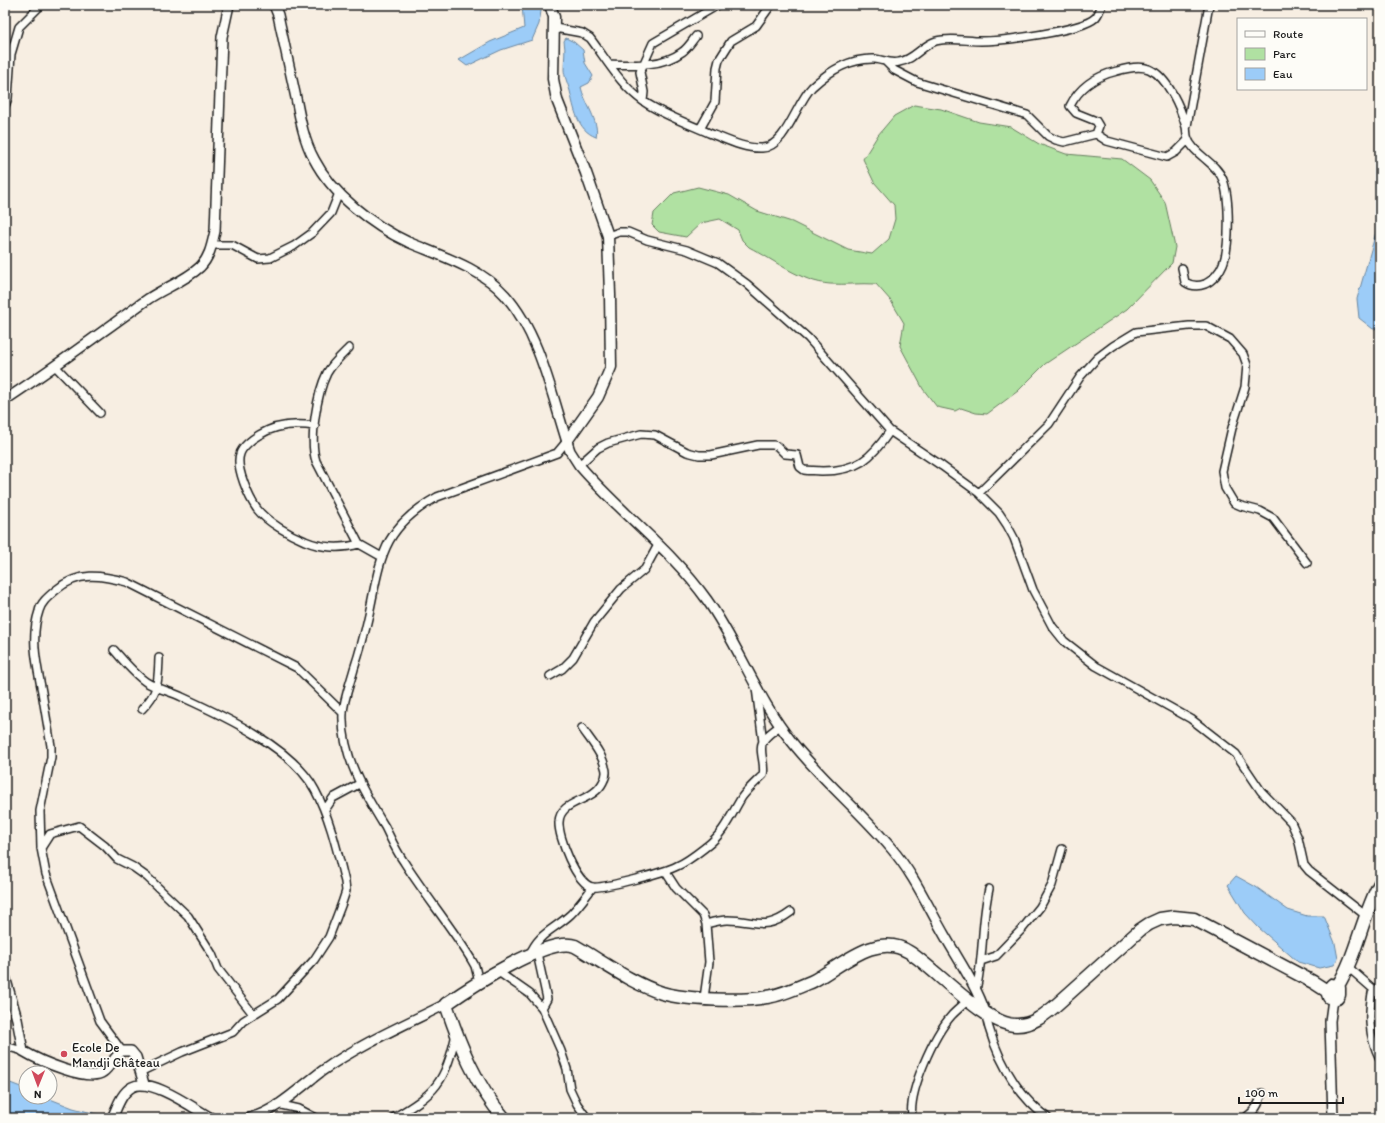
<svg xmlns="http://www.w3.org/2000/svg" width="1385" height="1123" font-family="Itim,sans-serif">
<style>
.green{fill:#b0e1a2;stroke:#667e5f}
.water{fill:#9cccf8;stroke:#6986a0}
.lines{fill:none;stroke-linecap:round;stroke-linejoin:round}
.street-casing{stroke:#1c1c1c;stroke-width:10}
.secondary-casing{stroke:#1c1c1c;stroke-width:12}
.primary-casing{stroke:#1c1c1c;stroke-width:13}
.highway-casing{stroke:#1c1c1c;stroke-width:15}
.street{stroke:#fdfcf7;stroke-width:7}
.secondary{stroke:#fdfcf7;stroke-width:9}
.primary{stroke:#fdfcf7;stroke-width:10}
.highway{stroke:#fdfcf7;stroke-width:12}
.poi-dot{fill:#d1495b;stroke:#fdfcf7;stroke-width:1.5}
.labels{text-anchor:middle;stroke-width:3.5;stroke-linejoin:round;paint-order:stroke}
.poi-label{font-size:13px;fill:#1c1c1c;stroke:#fdfcf7;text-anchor:start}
</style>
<rect width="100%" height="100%" fill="#f7eee2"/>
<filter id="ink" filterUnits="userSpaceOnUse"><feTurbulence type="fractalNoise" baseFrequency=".025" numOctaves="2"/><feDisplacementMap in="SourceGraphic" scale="8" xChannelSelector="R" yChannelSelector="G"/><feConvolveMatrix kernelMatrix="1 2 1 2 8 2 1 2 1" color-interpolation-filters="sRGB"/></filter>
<g filter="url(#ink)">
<path class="green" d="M914,105L941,109L979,122L1011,127L1039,144L1066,154L1122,159L1150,180L1165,202L1175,247L1172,263L1127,309L1045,364L1018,391L987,414L976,413L961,408L955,411L937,407L923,389L900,346L904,323L891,301L876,284C860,283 845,285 830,284C801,282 774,260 749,247L742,240L738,230L720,219L701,223L686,237L659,232L652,225L654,213L674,193L698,187L729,195L757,211L792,222L848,250L872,254L889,239L895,219L894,205L874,182L863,159L878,135L894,116Z"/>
<path class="water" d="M522,5H542L539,24L532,40L501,50L467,66L459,60L490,42L524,28Z
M566,38L574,42L583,50L585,63L593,76L589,83L581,87C584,102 600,122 596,137C577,130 574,108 570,91C568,84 564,76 564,69C564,59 566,51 564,41Z
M1380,218V328L1373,329L1359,318L1357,299Z
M1236,876L1256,887L1288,910L1307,916H1324L1335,943L1338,959L1334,965L1319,968L1298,962L1259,928L1245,913L1228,885Z
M5,1081L26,1089V1097H45L73,1108L112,1118H5Z"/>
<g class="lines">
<g class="street-casing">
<path id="street" d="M555,28L582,33L590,38C606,59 621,86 643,101C663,115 687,123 709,133C725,139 744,149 762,148C786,147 796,103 812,87C829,71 851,58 875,59C883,60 891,64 899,62C914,60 922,45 936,41C950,37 967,41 981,41C1002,41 1081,31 1095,18C1098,16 1100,9 1102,5
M885,61L894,70L917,82L1027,115L1048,136L1056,140L1064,142L1096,134L1107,141L1167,157L1176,152L1188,140
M609,64C633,65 662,67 682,52C688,48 692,41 696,36
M643,101L644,92L640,72L653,43L718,5
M5,106L8,98L11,54L19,27L41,5
M1187,126L1209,5
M700,129L715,102L717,68L719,60L731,41L756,26L771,5
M1096,134L1099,126L1096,121L1076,113L1070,106C1080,86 1096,76 1117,71C1127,68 1139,65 1149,69C1168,77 1181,109 1186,127C1187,131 1186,135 1188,139C1193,154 1217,163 1223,180C1230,198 1230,246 1223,264C1220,272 1212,281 1205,284C1197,287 1191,286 1185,282L1182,268
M608,236L619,232H628L647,240L687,250L718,263L747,284L808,338L890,431L942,466L979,493L999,513L1007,525L1014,538L1033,590L1052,626L1064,641L1096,666L1191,719L1236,754L1261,791L1291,822L1298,838L1304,865L1309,871L1365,915
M212,245H232L258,259L270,258L294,246L312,233L331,213L339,193
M349,348C342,355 332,364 327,373C317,393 309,440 316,461L359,544L382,557
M56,367L100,413
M315,426C295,423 276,424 259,435C252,439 242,447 240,454C235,467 249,498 257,509C267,522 290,535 305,541C321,548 342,549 359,544
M579,465L598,448L608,443L641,434L655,435L687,452L699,455H711L758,445H773L777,446L785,454L797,455L800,467L804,470C810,471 816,470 822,471C857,471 871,459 890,431
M979,493L1049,424L1080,377L1097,358L1113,346L1136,332L1189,326H1206L1230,339L1243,354L1247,365L1245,387L1232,428L1222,471L1225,488L1234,503L1241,506L1260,511L1273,518L1307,563
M114,650C123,660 134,674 146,682C157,689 170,691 182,697C224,716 293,748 315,790C330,818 337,850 345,882L346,891L342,903L329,937L314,960L278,999L243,1021L233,1032L182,1052L140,1072
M550,676L562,669L573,658L594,622L621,589L645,569L658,545
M756,688L763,742
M142,709C159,692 158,682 159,658
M582,728C590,740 602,753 605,767C607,772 606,777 603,782C593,803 560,799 559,822C558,837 576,883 592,887C602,889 666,872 677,866C687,862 698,853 707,846C724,833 731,815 742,797C748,789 756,782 763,775C766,764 758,751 763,741C767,735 774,730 780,726
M325,810L333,798L359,784
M41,848L50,834L79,826L105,846L117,859L133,867L147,877L188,916L212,954L218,969L253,1014
M665,871L676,888L703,915L706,924L709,962L704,998
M706,924C713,922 720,920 728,920C756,920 764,932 791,912
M537,953L547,999L542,1008
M529,956C539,932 554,930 571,914C579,906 586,896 593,887
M981,961L996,956L1023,928L1040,907L1052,885L1062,849
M1348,967L1380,995
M497,971L530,994L542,1008L561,1051L567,1069L570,1089L577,1104L587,1118
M479,982L475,966L471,959C450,925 425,895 404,862C396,851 391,839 385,827C364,793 341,755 343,713C344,698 350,684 354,669C360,651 365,632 369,614C381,557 382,528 437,497L557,453L567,441
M1373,988C1368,1013 1368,1036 1380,1059
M976,990C984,957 981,923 989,889
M985,1012C993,1051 1015,1095 1048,1118
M5,1046L23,1051
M122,1051L100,1021L46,874L41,848L40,811L51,757V746C48,728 45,710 42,692C37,665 30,638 39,611C41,602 49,596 56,590C78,571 101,575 127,582L297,668L343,713
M277,1104L299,1109L316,1118
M754,1117L756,1118
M393,1118C436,1093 445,1083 456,1034
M912,1118C908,1091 934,1035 952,1015C957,1010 963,1005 968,1000
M1245,1118C1255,1111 1259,1105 1262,1093"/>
</g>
<g class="secondary-casing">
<path id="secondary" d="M274,5L278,15C284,43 290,71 296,98C300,119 304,141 314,159C332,194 373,226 408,242C441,256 481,268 505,295C541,335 553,401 570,451L579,465C619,512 671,549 707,600C739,645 757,699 792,742C822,780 860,811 891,848C915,876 927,905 945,936C959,961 976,985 985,1012
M5,400C54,368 100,333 148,299C164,288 185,281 200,267C210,257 212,244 215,231L222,37L229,5
M5,977L17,1019L23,1051C38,1060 89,1083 103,1072C111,1066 114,1057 122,1051H131L136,1057L144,1084
M112,1118C117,1108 121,1093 132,1087C151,1077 193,1108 211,1118
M250,1118C278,1110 299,1088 322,1071C360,1044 404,1025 446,1004
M1333,1118L1330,1021L1333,999"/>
</g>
<g class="primary-casing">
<path id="primary" d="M550,5L554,17L553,79L557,100L586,173L608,236L610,295L611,367L598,397L567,441"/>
</g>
<g class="highway-casing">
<path id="highway" d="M1337,987C1357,955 1362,916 1380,883
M504,1118C476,1086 459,1043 446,1004C469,988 548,936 575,946C603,962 631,983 662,993C686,1000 743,1002 767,997C782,995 799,987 813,981C840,967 876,931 909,952C935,968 987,1027 1017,1025C1032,1025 1043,1016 1054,1007L1140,930L1149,924L1160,919L1174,917L1194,919L1313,982L1327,991L1329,997L1337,998L1339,995V988L1332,985L1327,991"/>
</g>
<use href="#street" class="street"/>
<use href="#secondary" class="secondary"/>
<use href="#primary" class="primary"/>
<use href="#highway" class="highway"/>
</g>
</g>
<circle class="poi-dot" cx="64" cy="1054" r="4"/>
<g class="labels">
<g class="poi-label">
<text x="72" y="1052">Ecole De<tspan x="72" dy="15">Mandji Château</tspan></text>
</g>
</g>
<rect width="1385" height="1123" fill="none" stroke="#fdfcf7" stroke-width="20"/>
<rect x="10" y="10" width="1365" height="1103" fill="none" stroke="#1c1c1c" stroke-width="1.5" filter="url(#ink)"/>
<rect x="1237" y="18" width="130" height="72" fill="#fdfcf7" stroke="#a3a29f"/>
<rect x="1245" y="31" width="20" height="6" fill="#fdfcf7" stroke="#a3a29f"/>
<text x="1273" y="38" font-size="12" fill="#1c1c1c">Route</text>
<rect x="1245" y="48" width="20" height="12" fill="#b0e1a2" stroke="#a3a29f"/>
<text x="1273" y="58" font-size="12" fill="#1c1c1c">Parc</text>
<rect x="1245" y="68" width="20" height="12" fill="#9cccf8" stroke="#a3a29f"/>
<text x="1273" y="78" font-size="12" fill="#1c1c1c">Eau</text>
<g transform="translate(38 1085) rotate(181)"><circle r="19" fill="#fdfcf7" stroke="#a3a29f"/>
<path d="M0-3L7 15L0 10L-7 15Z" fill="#d1495b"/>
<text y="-6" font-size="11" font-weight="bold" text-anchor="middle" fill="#1c1c1c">N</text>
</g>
<path d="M1239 1097v6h104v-6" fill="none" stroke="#1c1c1c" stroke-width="2"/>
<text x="1245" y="1097" font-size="12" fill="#1c1c1c" stroke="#fdfcf7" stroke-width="3" paint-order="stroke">100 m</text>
</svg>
